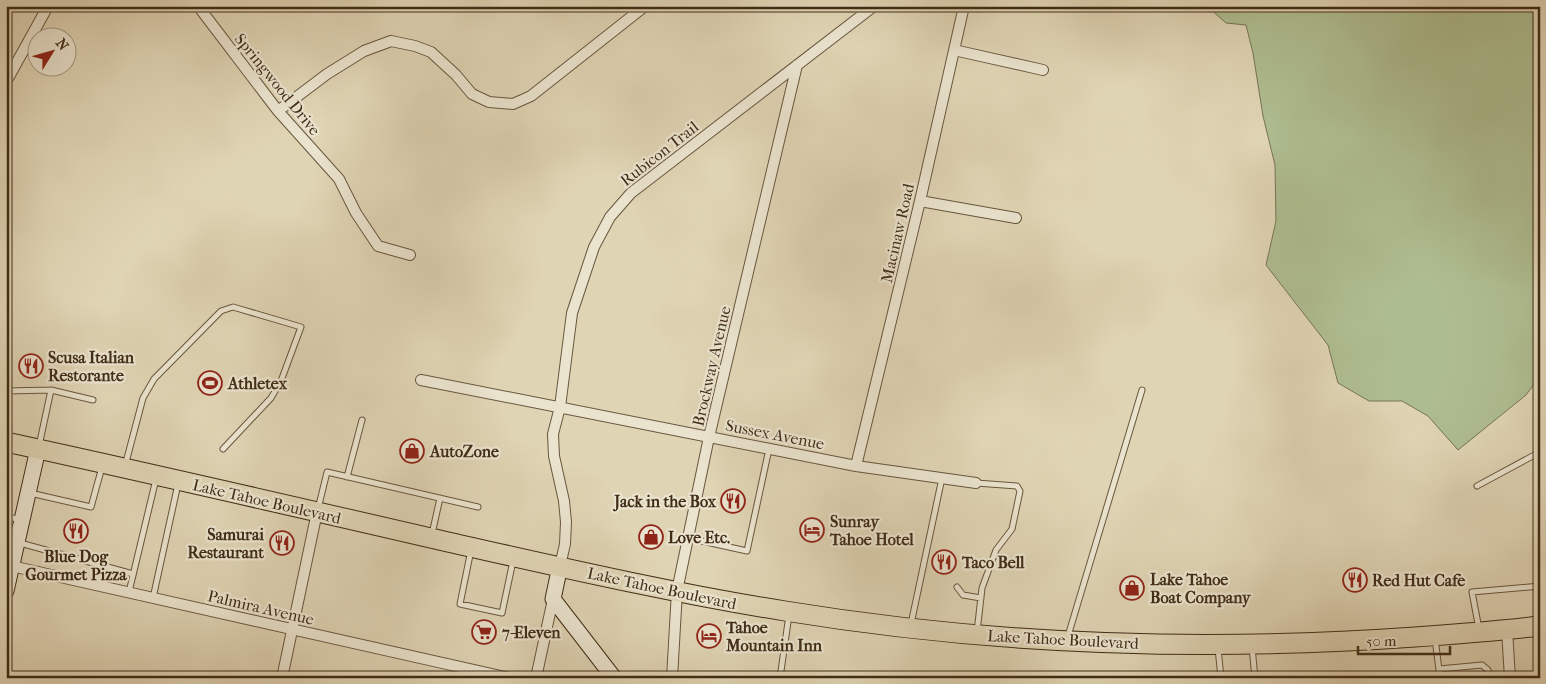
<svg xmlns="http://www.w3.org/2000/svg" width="1546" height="684" font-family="'IM FELL French Canon',serif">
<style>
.green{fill:#aebd90;stroke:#777454}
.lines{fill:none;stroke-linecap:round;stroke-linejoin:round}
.lane-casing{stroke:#68563e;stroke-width:7}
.street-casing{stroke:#68563e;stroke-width:12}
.secondary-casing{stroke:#402c17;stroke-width:17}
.highway-casing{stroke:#402c17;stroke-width:21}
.lane{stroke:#eae3ce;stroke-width:5}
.street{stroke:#eae3ce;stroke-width:10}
.secondary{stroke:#eae3ce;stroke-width:15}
.highway{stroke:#dfd4b4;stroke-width:19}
.labels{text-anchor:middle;stroke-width:4.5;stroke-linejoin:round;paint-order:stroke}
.street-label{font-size:16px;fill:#402c17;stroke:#eae3ce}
.poi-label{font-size:16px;font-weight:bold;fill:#402c17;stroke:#eae3ce;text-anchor:start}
</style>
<rect width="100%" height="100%" fill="#dfd4b4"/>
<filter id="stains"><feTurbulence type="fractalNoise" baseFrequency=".004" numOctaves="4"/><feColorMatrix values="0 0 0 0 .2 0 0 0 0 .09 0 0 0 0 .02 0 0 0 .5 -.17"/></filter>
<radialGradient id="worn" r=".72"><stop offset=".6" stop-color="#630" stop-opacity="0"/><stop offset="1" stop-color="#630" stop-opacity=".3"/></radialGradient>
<path class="green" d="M1207,6H1540V376L1526,395L1458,450L1428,416L1402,401H1369L1338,383L1328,345L1266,265L1276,221L1275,165L1263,116L1253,53L1246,25L1226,23Z"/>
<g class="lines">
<g class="lane-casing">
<path id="lane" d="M6,391L51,390L93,400
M39,446L51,390
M125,466L143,398L154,379L221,311L233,307L301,327L281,381L271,398L223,449
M347,477L362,420
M976,483L1017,486L1020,491L1012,529L996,550L982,588L977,632
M1477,486L1540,452
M30,493L91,507L102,467
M318,509L327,472L478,507
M6,516L20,520
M432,534L440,498
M688,538L747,551L769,449
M20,543L133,574
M471,550L460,604L502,613L513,561
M957,587L963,595L981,598
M129,592L156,479
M153,598L178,484
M911,624L942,478
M1479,629L1472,592L1540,586
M1068,636L1142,390
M1435,638L1440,678
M1252,647L1255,678
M1218,648L1221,678
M1439,669L1482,665L1488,670L1490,678
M780,678L789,615"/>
</g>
<g class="street-casing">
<path id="street" d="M198,6L278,111L339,179L356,213L378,246L410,255
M954,50L1043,70
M6,82L48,6
M278,111L327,74L364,51L391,41L415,46L431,52L456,75L472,94L489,102L513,104L531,96L645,6
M920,201L1016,218
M421,380L856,466L976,483
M856,466L920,201L964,6
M7,565L509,678
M560,566L565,544L566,522L564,501L554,456L553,434L560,407L572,313L594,247L610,217L631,193L874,6
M1507,630L1510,678
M282,678L317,512
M536,678L553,599
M672,678L677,591L709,437L797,65"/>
</g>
<g class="secondary-casing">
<path id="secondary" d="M560,566L553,599L614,678
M6,591L38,449"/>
</g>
<g class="highway-casing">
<path id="highway" d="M6,442C154,474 301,508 448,542C560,567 672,593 785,611C993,645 1205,652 1415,637C1457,634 1498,631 1540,626"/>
</g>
<use href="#lane" class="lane"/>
<use href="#street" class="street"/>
<use href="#secondary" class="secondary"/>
<use href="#highway" class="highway"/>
</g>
<defs>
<g id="restaurant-ring" transform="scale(1.25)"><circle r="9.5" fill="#eae3ce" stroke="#8f2418" stroke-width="1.5"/><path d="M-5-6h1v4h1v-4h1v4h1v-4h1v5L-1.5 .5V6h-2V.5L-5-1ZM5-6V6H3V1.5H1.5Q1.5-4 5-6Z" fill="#8f2418"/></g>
<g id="stadium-ring" transform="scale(1.25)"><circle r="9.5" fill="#eae3ce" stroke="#8f2418" stroke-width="1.5"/><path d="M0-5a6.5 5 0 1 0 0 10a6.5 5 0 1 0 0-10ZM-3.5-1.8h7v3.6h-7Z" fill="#8f2418"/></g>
<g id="shop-ring" transform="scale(1.25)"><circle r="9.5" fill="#eae3ce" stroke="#8f2418" stroke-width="1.5"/><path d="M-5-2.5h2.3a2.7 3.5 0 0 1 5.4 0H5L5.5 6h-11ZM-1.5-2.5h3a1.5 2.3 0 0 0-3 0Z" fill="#8f2418"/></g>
<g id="hotel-ring" transform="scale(1.25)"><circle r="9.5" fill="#eae3ce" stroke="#8f2418" stroke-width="1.5"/><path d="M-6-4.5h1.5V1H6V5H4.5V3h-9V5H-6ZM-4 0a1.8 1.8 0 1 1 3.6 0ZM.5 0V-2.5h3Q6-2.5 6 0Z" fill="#8f2418"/></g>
<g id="supermarket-ring" transform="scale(1.25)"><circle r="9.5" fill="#eae3ce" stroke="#8f2418" stroke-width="1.5"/><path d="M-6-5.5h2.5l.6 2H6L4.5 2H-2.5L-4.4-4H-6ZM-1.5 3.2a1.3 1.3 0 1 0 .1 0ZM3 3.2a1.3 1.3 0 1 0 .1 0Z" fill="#8f2418"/></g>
</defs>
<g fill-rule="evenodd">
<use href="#restaurant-ring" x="31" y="366"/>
<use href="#stadium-ring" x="210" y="383"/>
<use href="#shop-ring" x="412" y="451"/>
<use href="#restaurant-ring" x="733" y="501"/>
<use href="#hotel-ring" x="812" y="530"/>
<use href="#restaurant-ring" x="76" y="531"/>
<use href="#shop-ring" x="651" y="537"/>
<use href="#restaurant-ring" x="282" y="543"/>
<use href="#restaurant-ring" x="944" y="562"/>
<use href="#restaurant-ring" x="1355" y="580"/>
<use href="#shop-ring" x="1132" y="588"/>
<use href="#supermarket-ring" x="484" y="632"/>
<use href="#hotel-ring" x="709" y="636"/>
</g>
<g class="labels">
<g class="street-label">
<text transform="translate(278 84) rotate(51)" y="6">Springwood Drive</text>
<text transform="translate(659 153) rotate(-38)" y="6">Rubicon Trail</text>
<text transform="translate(897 233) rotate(-77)" y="6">Macinaw Road</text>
<text transform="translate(711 366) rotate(-77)" y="6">Brockway Avenue</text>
<text transform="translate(775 434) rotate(11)" y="6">Sussex Avenue</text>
<text transform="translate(267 501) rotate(13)" y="6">Lake Tahoe Boulevard</text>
<text transform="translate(662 588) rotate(12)" y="6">Lake Tahoe Boulevard</text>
<text transform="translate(261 607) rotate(13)" y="6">Palmira Avenue</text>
<text transform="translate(1063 639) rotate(3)" y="6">Lake Tahoe Boulevard</text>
</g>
<g class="poi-label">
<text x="48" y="363">Scusa Italian<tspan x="48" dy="18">Restorante</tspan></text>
<text x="228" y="389">Athletex</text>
<text x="430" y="457">AutoZone</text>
<text x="716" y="507" text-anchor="end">Jack in the Box</text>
<text x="830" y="527">Sunray<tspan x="830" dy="18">Tahoe Hotel</tspan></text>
<text x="264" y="540" text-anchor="end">Samurai<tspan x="264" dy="18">Restaurant</tspan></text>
<text x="668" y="543">Love Etc.</text>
<text x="76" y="562" text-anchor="middle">Blue Dog<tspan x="76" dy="18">Gourmet Pizza</tspan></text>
<text x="962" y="568">Taco Bell</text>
<text x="1150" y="585">Lake Tahoe<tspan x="1150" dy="18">Boat Company</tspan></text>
<text x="1372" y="586">Red Hut Cafe</text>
<text x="726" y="633">Tahoe<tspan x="726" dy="18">Mountain Inn</tspan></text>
<text x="502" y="638">7-Eleven</text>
</g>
</g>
<rect width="1546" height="684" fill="none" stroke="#dfd4b4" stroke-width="25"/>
<rect x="8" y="8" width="1531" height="669" fill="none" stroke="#402c17" stroke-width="2.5"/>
<rect x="12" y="12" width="1521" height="659" fill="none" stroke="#402c17"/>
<g transform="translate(52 52) rotate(53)"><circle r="24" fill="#eae3ce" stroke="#a69a85"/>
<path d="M0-4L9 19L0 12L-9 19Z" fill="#8f2418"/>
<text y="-8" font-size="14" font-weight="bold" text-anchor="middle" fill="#402c17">N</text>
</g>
<path d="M1358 646v8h92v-8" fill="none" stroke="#402c17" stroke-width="2.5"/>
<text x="1366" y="646" font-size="15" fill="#402c17" stroke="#eae3ce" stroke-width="4" paint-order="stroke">50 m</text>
<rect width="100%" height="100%" filter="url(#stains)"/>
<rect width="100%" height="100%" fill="url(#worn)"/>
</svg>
